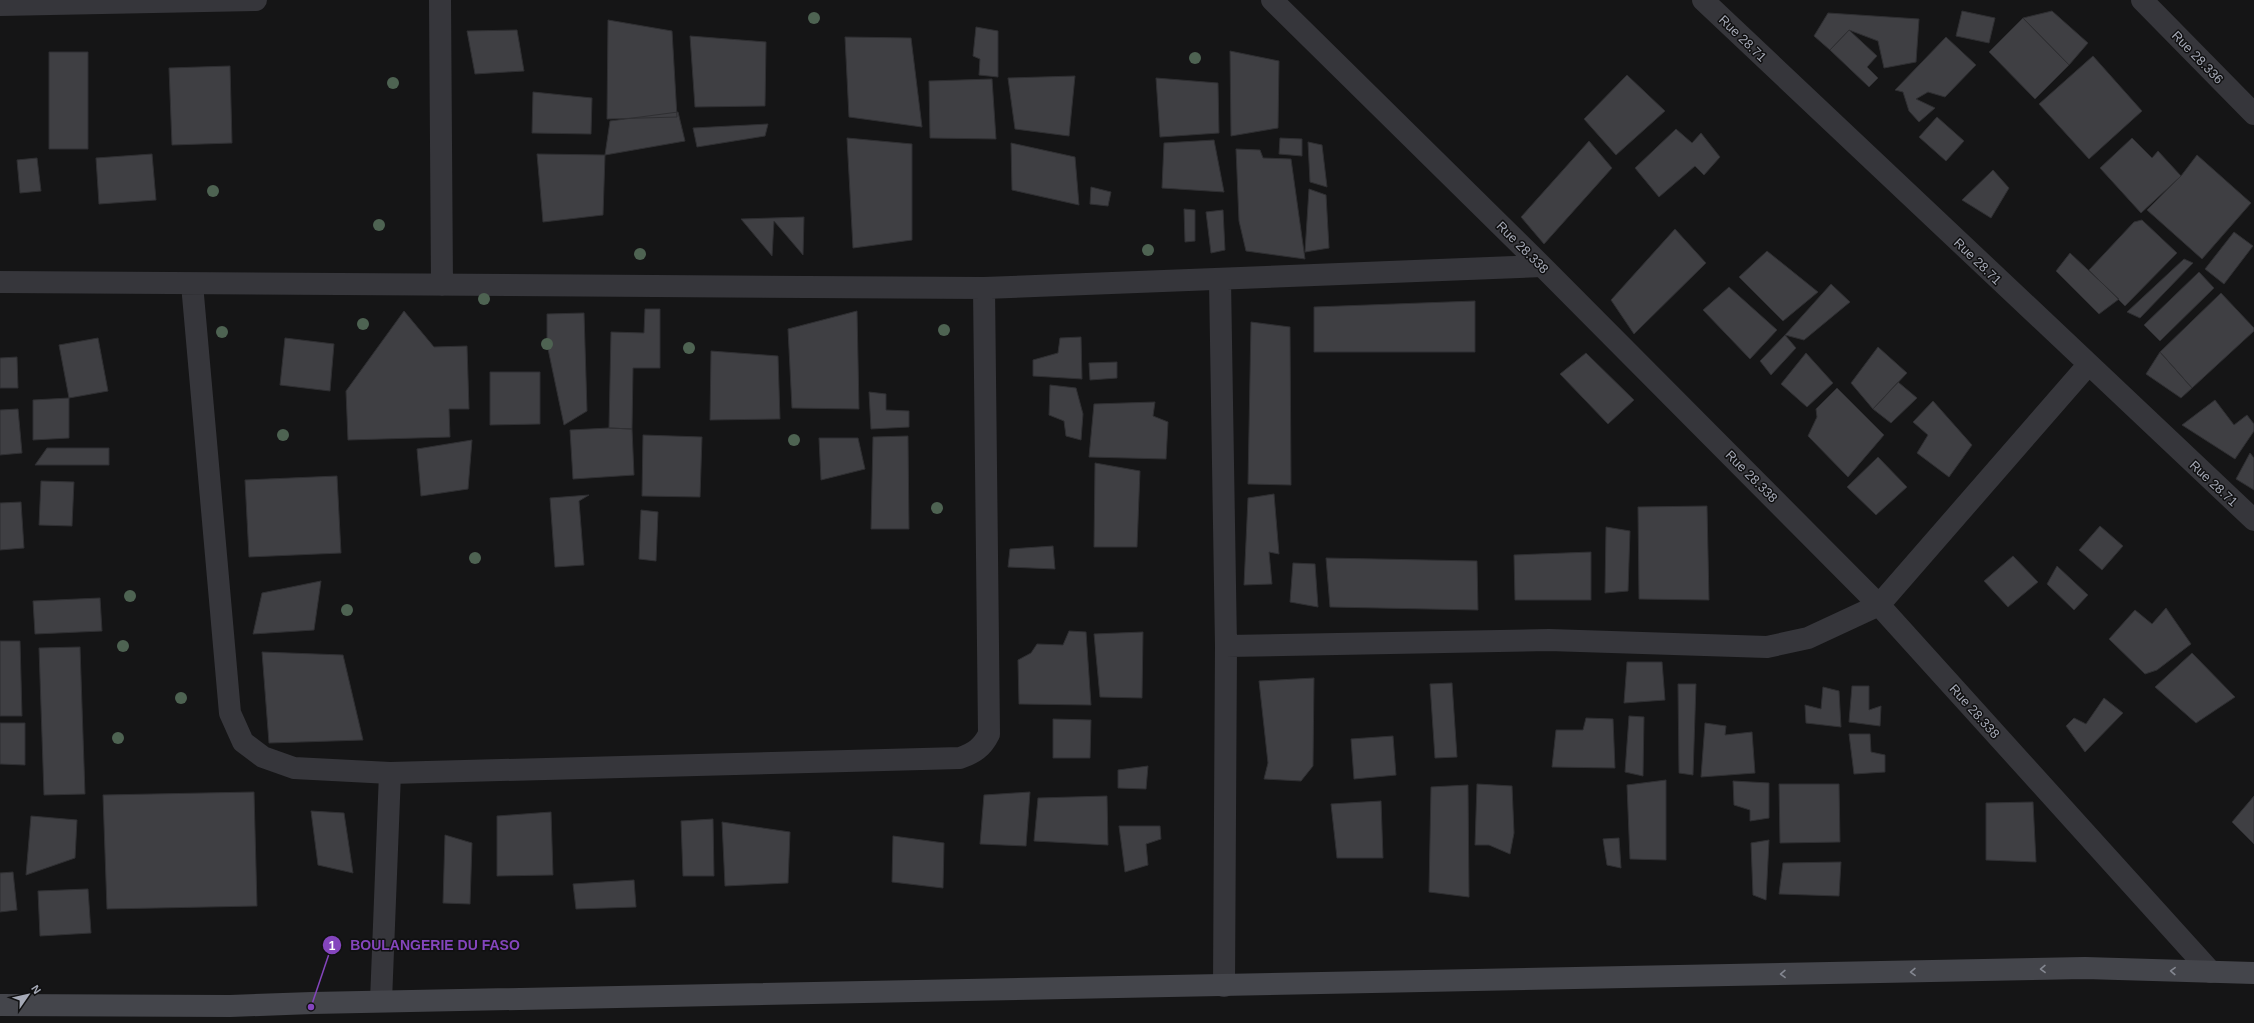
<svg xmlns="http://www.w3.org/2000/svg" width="2254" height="1023" font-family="Arial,sans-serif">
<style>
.building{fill:#3f3f43;stroke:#2f2f32}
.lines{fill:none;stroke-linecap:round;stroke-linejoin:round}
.street{stroke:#36363b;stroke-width:22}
.secondary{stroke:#44454b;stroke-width:22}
.tree{fill:#4e6352}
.oneway{stroke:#848791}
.labels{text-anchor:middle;stroke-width:3;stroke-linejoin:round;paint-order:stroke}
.street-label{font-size:13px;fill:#a6aab7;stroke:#101011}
.leader{fill:none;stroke:#8445bd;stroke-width:1.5}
.callout-dot{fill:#8445bd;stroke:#101011;stroke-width:1.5}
.mark-label{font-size:12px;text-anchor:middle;font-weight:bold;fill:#fff}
.callout-label{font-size:14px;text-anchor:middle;font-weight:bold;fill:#8445bd;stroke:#101011;stroke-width:3;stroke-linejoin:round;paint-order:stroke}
</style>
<rect width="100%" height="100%" fill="#151516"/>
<path class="building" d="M1962,11L1995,18L1989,43L1956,36Z
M2052,11L2088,43L2069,65L2023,18Z
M1828,13L1919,19L1916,62L1884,68L1878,41L1849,30L1830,50L1814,36Z
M2023,18L2069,65L2035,99L1989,52Z
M608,20L672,31L677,117L607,119Z
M976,27L998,31V77L979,75L980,59L973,56Z
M517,30L524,71L475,74L467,31Z
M1849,30L1877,56L1867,67L1878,78L1869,87L1830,50Z
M690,36L766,42L765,106L695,107Z
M845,37L911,38L922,127L849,117Z
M1946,37L1976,65L1945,97L1928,92L1916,99L1935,108L1919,122L1909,111L1903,92L1895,90Z
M1230,51L1279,61L1278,128L1231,136Z
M49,52H88V149H49Z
M2093,56L2142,111L2089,159L2039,104Z
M230,66L232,143L172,145L169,68Z
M1627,75L1665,111L1616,155L1584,119Z
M1075,76L1069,136L1015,129L1008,78Z
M1156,78L1218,83L1219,133L1160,137Z
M992,79L996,139L930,138L929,81Z
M533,92L592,98L591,134L532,133Z
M678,112L685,141L605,155L610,121Z
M1937,117L1964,141L1946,161L1919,137Z
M768,124L765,136L697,147L693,128Z
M1676,129L1692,143L1701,133L1720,157L1704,175L1695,166L1659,197L1635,168Z
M847,138L912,144V240L853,248Z
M1280,138L1302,139V156L1279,154Z
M2132,138L2152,158L2158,151L2181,176L2141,213L2100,168Z
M1214,140L1224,192L1162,188L1164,143Z
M1589,141L1612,168L1544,244L1521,217Z
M1308,142L1322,145L1327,187L1310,182Z
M1011,143L1075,157L1079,205L1012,190Z
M1236,149L1260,150L1263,158L1291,159L1305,259L1246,251L1239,221Z
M152,154L156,200L99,204L96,158Z
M537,154L605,155L603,215L543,222Z
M2197,155L2251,203L2202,259L2147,210L2181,176Z
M37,158L41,191L20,193L17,160Z
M1993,170L2009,188L1991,218L1962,200Z
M1091,187L1111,192L1108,206L1090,204Z
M1309,189L1326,195L1329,248L1305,252Z
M1184,209L1195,210V241L1185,242Z
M1223,210L1225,250L1211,253L1206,212Z
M804,217L803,255L774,221L772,256L741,219Z
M2142,220L2177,253L2125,306L2089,270L2134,222Z
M1675,229L1706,263L1634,334L1611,300Z
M2234,232L2253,246L2224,284L2205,269Z
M1767,251L1818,292L1783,321L1739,277Z
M2070,253L2119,299L2099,314L2056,271Z
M2184,259L2193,263L2140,318L2127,312Z
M2199,272L2214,288L2160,341L2144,325Z
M1831,284L1850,302L1804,340L1785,335Z
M1729,287L1777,330L1750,359L1703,310Z
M2221,293L2254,328V331L2192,388L2160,352Z
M1475,301V352H1314V307Z
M645,309H660V368H633L632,429L609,428L611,332L644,333Z
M404,311L434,347L467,346L469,409H449L450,437L348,440L346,391Z
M857,311L859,409L792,408L788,329Z
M584,313L587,411L564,425L547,344V314Z
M1251,322L1290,327L1291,485L1248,484Z
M1785,335L1796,348L1771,375L1760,361Z
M1081,337L1082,379L1033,376V360L1058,353L1060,338Z
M98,338L108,391L69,398L59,345Z
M285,338L334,344L330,391L280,385Z
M1878,347L1907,373L1873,409L1851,383Z
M711,351L778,356L780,419L710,420Z
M2160,352L2192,388L2181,398L2146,374Z
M1586,353L1634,400L1608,424L1560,374Z
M1806,353L1833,383L1807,407L1781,384Z
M17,357L18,388H0V358Z
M1117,362V378L1090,380L1089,363Z
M490,372H540V424L490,425Z
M1898,382L1917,398L1891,423L1873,409Z
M1050,385L1076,388L1083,414L1081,440L1066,436L1064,421L1049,415Z
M1837,388L1884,435L1848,477L1808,436L1817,417L1816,409Z
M869,392L886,394V410L909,411V427L871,429Z
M69,398V438L33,440V400Z
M2215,400L2234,425L2247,415L2254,424V431L2235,459L2182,425Z
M1933,401L1972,445L1949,477L1917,453L1928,435L1913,422Z
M1155,402L1153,416L1168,422L1166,459L1089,457L1094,404Z
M18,409L22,453L0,455V410Z
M609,428L632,429L634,475L573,479L570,430Z
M643,435L702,437L700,497L642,496Z
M908,436L909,529H871L873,437Z
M819,438H858L865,469L821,480Z
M472,440L468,489L421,496L417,449Z
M47,448H109V465H35Z
M2250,453L2254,458V490L2236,479Z
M1878,457L1907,487L1876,515L1847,487Z
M1095,463L1140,471L1137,547H1094Z
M337,476L341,553L249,557L245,480Z
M41,481L74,482L72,526L39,525Z
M1274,494L1279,554L1269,552L1272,584L1244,585L1248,498Z
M589,495L579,501L584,565L555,567L550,498Z
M21,502L24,548L0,550V503Z
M1707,506L1709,600L1639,599L1638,507Z
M641,510L658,512L656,561L639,559Z
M2100,526L2123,546L2102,570L2079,550Z
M1606,527L1630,531L1628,591L1605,593Z
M1053,546L1055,569L1008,567L1010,549Z
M1591,552V600H1515L1514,555Z
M2013,556L2038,582L2008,607L1984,581Z
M1326,558L1477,561L1478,610L1330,607Z
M1293,563L1315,564L1318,607L1290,602Z
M2057,566L2088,595L2074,610L2047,584Z
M321,581L314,630L253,634L262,593Z
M100,598L102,631L35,634L33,601Z
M2166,608L2191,644L2157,670L2145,674L2109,639L2135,610L2152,624Z
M1069,631L1086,632L1091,705L1019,704L1018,660L1031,653L1037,644L1063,645Z
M1143,632L1142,698L1100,697L1094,634Z
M0,641H20L22,716H0Z
M80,647L85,794L44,795L39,648Z
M262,652L343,655L363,740L269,743Z
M2192,653L2235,697L2196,723L2155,687Z
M1627,662H1662L1665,700L1624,703Z
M1314,678L1313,766L1301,781L1264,779L1268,763L1259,681Z
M1452,683L1457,757L1435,758L1430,684Z
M1678,684H1696L1693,775L1679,773Z
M1852,686H1869V710L1881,706L1880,726L1849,722Z
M1823,687L1839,691L1841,727L1806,723L1805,705L1821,709Z
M2104,698L2123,713L2085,752L2066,726L2074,718L2086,724Z
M1629,716L1644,717L1643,776L1625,772Z
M1586,718L1613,719L1615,768L1552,767L1556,730H1583Z
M1053,719L1091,720L1090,758H1053Z
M0,723H25V765L0,764Z
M1705,723L1726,726L1725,735L1752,732L1755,773L1701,777Z
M1849,734H1870L1871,752L1885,755V772L1854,774Z
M1393,736L1396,775L1354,779L1351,739Z
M1148,766L1146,789L1118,788V770Z
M1666,780V860L1630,859L1627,785Z
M1733,781L1769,783V818L1750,821V810L1734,805Z
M1477,784L1512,786L1514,833L1510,854L1489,845H1475Z
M1779,784H1839L1840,842L1780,843Z
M1468,785L1469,897L1429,892L1431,787Z
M254,792L257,906L107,909L103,795Z
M1030,792L1026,846L980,844L984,795Z
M1107,796L1108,845L1034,841L1038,798Z
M2254,796V844L2232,822Z
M1381,801L1383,858H1337L1331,804Z
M2033,802L2036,862L1986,860V803Z
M311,811L344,813L353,873L318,865Z
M551,812L553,875L497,876V816Z
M31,816L77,820L75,858L26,875Z
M713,819L714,876H683L681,821Z
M722,822L790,832L788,883L725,886Z
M1119,826H1160L1161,839L1146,844L1148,865L1125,872Z
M445,835L472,843L470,904L443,903Z
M893,836L944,843L943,888L892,882Z
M1619,838L1621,868L1607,865L1603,839Z
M1769,840L1766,900L1753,895L1751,843Z
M1841,862L1839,896L1779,894L1783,863Z
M13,872L17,910L0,912V873Z
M634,880L636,907L576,909L573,884Z
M88,889L91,933L40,936L38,891Z"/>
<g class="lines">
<path class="street" d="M440,0L442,285
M1272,0L1542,266L1879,605L2211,972
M1703,0L2254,520
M2142,0L2254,114
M0,5L256,0
M1220,280L1226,646L1224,986
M0,282L984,288L1542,266
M192,284L230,713L243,742L263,757L294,768L390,773L960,758C974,753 982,748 989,734L984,288
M1226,646L1549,640L1767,647L1808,638L1879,605L2088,365
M381,1001L390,773"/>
<path class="secondary" d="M0,1005L230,1006L312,1003L2085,968L2254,973"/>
</g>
<g class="tree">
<circle cx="814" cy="18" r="6"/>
<circle cx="1195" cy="58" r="6"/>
<circle cx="393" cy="83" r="6"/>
<circle cx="213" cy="191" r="6"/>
<circle cx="379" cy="225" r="6"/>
<circle cx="1148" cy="250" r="6"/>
<circle cx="640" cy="254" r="6"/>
<circle cx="484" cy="299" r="6"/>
<circle cx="363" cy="324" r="6"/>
<circle cx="944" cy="330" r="6"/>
<circle cx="222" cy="332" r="6"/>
<circle cx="547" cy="344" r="6"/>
<circle cx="689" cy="348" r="6"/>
<circle cx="283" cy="435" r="6"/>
<circle cx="794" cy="440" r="6"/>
<circle cx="937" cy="508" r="6"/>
<circle cx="475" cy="558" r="6"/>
<circle cx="130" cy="596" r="6"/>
<circle cx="347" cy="610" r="6"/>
<circle cx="123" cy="646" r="6"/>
<circle cx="181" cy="698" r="6"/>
<circle cx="118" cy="738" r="6"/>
</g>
<defs><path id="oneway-chevron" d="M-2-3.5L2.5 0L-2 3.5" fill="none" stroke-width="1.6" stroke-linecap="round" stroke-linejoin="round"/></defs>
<g class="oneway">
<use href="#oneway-chevron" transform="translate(2043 969) rotate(179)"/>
<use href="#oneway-chevron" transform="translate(2173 971) rotate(-178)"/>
<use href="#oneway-chevron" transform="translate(1913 972) rotate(179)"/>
<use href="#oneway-chevron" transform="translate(1783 974) rotate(179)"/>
</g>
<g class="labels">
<g class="street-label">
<text transform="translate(1743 38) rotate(44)" y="5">Rue 28.71</text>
<text transform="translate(2198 57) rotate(46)" y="5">Rue 28.336</text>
<text transform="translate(1523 247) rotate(45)" y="5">Rue 28.338</text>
<text transform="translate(1978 261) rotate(44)" y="5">Rue 28.71</text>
<text transform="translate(1752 476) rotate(45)" y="5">Rue 28.338</text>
<text transform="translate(2214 483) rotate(43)" y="5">Rue 28.71</text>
<text transform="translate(1975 711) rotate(48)" y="5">Rue 28.338</text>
</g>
</g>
<path class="leader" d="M311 1007L332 945"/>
<g class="callout-dot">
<circle cx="311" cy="1007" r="4"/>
<circle cx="332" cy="945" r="10"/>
</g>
<g class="mark-label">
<text x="332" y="950">1</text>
</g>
<g class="callout-label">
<text x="435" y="950">BOULANGERIE DU FASO</text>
</g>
<g transform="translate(28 995) rotate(56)" stroke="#101011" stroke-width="3" paint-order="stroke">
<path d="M0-3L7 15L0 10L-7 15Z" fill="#a6aab7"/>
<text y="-6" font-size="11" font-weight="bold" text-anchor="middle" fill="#a6aab7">N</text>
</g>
</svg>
